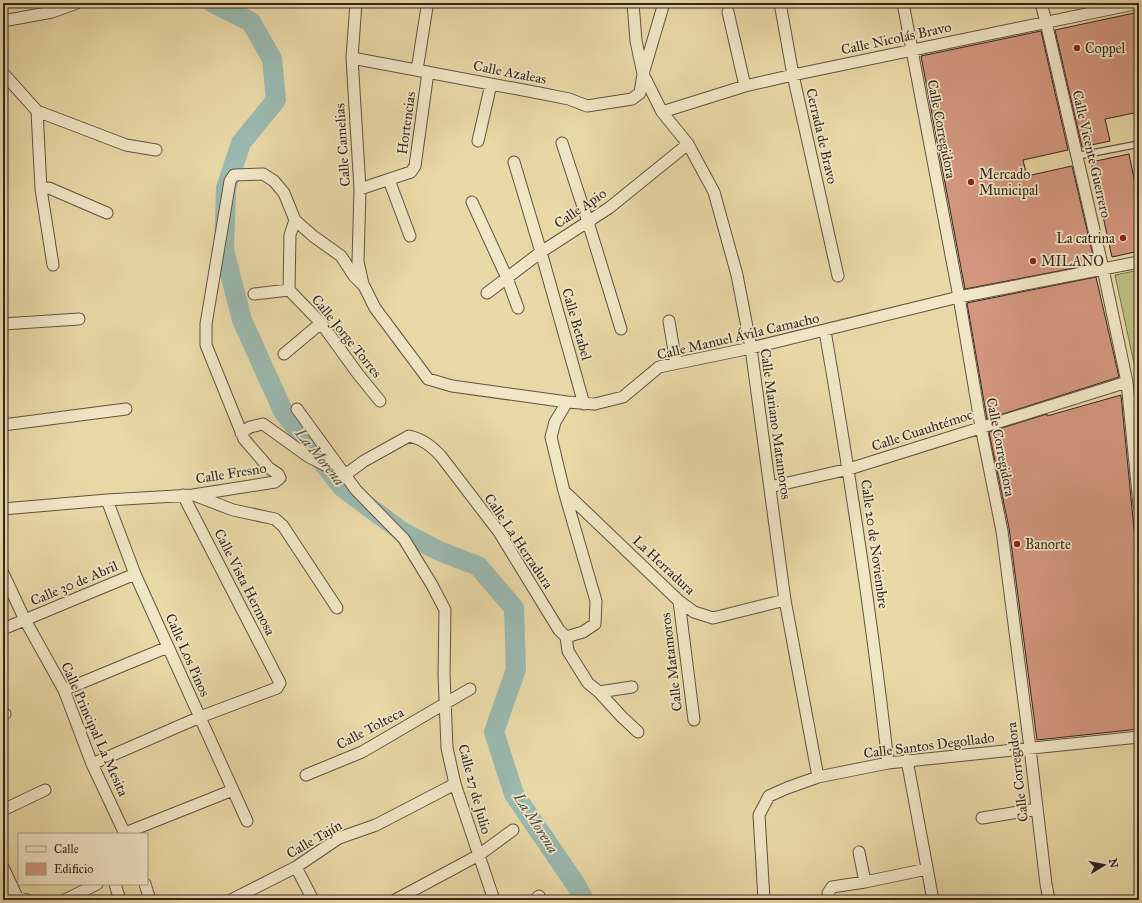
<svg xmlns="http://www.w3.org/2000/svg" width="1142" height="903" font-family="'IM FELL Great Primer',serif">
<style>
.green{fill:#bebd82;stroke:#787151}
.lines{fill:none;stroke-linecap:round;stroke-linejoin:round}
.river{stroke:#9ab9b0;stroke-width:20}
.building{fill:#d3977f;stroke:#322520}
.service-casing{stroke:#605242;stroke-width:8}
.minor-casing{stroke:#605242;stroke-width:13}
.service{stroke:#f1e6c6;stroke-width:5.5}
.minor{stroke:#f1e6c6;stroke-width:11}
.poi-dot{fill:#8f2418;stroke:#f1e6c6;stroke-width:1.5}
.labels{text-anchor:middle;stroke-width:3.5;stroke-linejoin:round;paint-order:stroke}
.street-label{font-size:14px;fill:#322520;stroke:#f1e6c6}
.poi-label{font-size:14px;fill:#322520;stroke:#f1e6c6;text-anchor:start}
.water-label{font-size:15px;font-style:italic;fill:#4c4a44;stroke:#f1e6c6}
</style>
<rect width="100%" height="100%" fill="#e9d9a7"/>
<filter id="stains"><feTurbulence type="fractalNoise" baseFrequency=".005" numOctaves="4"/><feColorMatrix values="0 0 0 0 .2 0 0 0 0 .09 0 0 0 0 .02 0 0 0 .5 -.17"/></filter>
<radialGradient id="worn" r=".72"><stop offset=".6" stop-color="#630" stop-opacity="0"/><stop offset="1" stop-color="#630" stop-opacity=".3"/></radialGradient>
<path class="green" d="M1139,270V382H1138L1115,275Z"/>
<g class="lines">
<path class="river" d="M213,3L251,22L272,59L276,100L241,143L226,188L224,250L242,320L283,411L342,487L401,531L439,551L478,566L514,608L516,669L494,732L514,794L576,885L584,900"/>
</g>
<path class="building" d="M1139,12V112L1105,119L1110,141L1082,147L1055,30Z
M1041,31L1068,150L1023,160L1027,176L1072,166L1095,264L965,289L921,56Z
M1129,154L1136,188L1139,187V251L1112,257L1091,162Z
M1096,277L1119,377L987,419L967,303Z
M1121,395L1139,581V729L1037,740L1009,528L989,432L1047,414V416Z"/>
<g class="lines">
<g class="service-casing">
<path id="service" d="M1077,156L1139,144"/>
</g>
<g class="minor-casing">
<path id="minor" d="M356,3L352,58L360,189L358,262L363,284L375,308L428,379L452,386L567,402L595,404L623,397L659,367L751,348L959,297L1139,262
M633,3L636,41L643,74L662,112L688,144L714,192L737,275L751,348L785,600L818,777
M780,3L793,75L838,276
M903,3L959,297L981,427L1002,531L1030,748L1046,884L1049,900
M1041,3L1046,22L1103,269L1127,382L1139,505
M728,12L745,86
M3,21L52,12L77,3
M352,58L539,93L569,99L587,106L632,99L640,93L643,74L664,3
M417,70L427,7
M3,73L37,111L126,145L156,150
M37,111L41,189L53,265
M662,112L745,86L793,75L1139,3
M478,141L491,84
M562,143L588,222L621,329
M514,162L541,252L584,404
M389,180L410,236
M41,189L49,188L107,213
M360,189L411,172L415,166L428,72
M472,202L507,278L518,308
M295,220L290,235L289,290L321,323L358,374L380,401
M487,293L541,252L609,208L688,144
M254,294L289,290
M669,321L676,363
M3,324L79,319
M825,331C850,475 872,618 888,763
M284,354L321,323
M297,409L345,475L364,461L409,436C422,439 430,445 440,455L499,532L559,630L566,637L568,651L588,683L599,692L622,717L638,732
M3,425L126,409
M241,433L250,427L263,424L309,457L345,475L356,490L404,539L432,585L445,610L444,674L447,748L455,784L494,900
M770,487L849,469L1127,382
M564,491L679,601L694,612L713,618L785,600
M194,495L233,510L275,519L283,526L337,608
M107,500L135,574L247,821
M3,509L107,500L193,495L275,482L280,478L278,474L269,468L244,439L206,345V324L230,181L234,175L263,174L274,181L284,193L295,220L313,236L341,256L354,276L362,284
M3,573L25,620L64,690L92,764L125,834
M679,601L694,720
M3,629L135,574
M566,637L583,632L595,624L596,601L564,491L551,437L555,422L567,402
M64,690L168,647
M599,692L632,687
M3,715L5,714
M907,760L933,900
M92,764L200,717L277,688L280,683L183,495
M306,775L362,752L470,689
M3,810L45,790
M982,818L1037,809
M125,833L233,790
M859,852L865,882
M3,867L17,897
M296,867L313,900
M115,884L120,900
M145,884L150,900
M3,895L28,900
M65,900L97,884
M231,900L296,867L339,838L376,825L455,784
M395,900L479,855L513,830
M535,900L539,896
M764,900L759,815L769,796L787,788L818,777L888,763L1139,737
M829,900L828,893L832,887L865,882L927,869"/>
</g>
<use href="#service" class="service"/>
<use href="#minor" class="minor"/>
</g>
<g class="poi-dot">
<circle cx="1077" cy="48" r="4"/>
<circle cx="971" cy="182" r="4"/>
<circle cx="1123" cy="238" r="4"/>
<circle cx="1033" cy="261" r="4"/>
<circle cx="1017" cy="544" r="4"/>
</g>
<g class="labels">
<g class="street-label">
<text transform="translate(896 38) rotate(-12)" y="5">Calle Nicolás Bravo</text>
<text transform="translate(510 72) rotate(11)" y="5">Calle Azaleas</text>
<text transform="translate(406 123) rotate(-82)" y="5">Hortencias</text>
<text transform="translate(942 129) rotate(79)" y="5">Calle Corregidora</text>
<text transform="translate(822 136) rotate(77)" y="5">Cerrada de Bravo</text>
<text transform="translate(342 145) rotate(-94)" y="5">Calle Camelias</text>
<text transform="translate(1092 154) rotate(77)" y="5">Calle Vicente Guerrero</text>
<text transform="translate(580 208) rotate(-34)" y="5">Calle Apio</text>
<text transform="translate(577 324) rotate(74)" y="5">Calle Betabel</text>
<text transform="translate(347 336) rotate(51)" y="5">Calle Jorge Torres</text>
<text transform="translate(738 336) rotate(-13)" y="5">Calle Manuel Ávila Camacho</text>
<text transform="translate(776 424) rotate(82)" y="5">Calle Mariano Matamoros</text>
<text transform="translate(922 430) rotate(-18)" y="5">Calle Cuauhtémoc</text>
<text transform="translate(1001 447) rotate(79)" y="5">Calle Corregidora</text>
<text transform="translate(231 473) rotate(-9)" y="5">Calle Fresno</text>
<text transform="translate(519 541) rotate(56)" y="5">Calle La Herradura</text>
<text transform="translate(875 544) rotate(82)" y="5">Calle 20 de Noviembre</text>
<text transform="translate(664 565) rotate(43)" y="5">La Herradura</text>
<text transform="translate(245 582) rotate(63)" y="5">Calle Vista Hermosa</text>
<text transform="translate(74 583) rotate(-23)" y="5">Calle 30 de Abril</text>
<text transform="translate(188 655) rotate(66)" y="5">Calle Los Pinos</text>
<text transform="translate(671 662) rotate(-97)" y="5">Calle Matamoros</text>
<text transform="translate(370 728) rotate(-28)" y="5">Calle Tolteca</text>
<text transform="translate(95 729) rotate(66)" y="5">Calle Principal La Mesita</text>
<text transform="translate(929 745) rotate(-7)" y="5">Calle Santos Degollado</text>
<text transform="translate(1017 772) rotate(-97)" y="5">Calle Corregidora</text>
<text transform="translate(475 789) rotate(75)" y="5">Calle 27 de Julio</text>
<text transform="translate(314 839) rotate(-30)" y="5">Calle Tajín</text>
</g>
<g class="poi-label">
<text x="1085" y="53">Coppel</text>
<text x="979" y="179">Mercado<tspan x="979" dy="16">Municipal</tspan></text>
<text x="1115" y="243" text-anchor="end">La catrina</text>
<text x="1041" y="266">MILANO</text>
<text x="1025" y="549">Banorte</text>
</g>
<g class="water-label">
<text transform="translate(320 457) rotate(51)" y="5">La Morena</text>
<text transform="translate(536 823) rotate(57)" y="5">La Morena</text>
</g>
</g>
<rect width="1142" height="903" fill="none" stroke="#e9d9a7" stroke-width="16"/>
<rect x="4" y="4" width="1134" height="895" fill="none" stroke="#322520" stroke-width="2"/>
<rect x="8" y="8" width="1126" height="887" fill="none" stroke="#322520"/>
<rect x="18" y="833" width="130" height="52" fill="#f1e6c6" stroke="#a59984"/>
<rect x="26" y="846" width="20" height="6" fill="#f1e6c6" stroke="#a59984"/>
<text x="54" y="853" font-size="12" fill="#322520">Calle</text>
<rect x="26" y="863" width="20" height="12" fill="#d3977f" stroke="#a59984"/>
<text x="54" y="873" font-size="12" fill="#322520">Edificio</text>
<g transform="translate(1104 865) rotate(80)" stroke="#f1e6c6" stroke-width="3" paint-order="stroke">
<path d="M0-3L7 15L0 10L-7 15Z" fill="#322520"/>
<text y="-6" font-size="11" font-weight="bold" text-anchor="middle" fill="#322520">N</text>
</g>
<rect width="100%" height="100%" filter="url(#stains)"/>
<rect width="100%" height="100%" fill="url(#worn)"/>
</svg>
